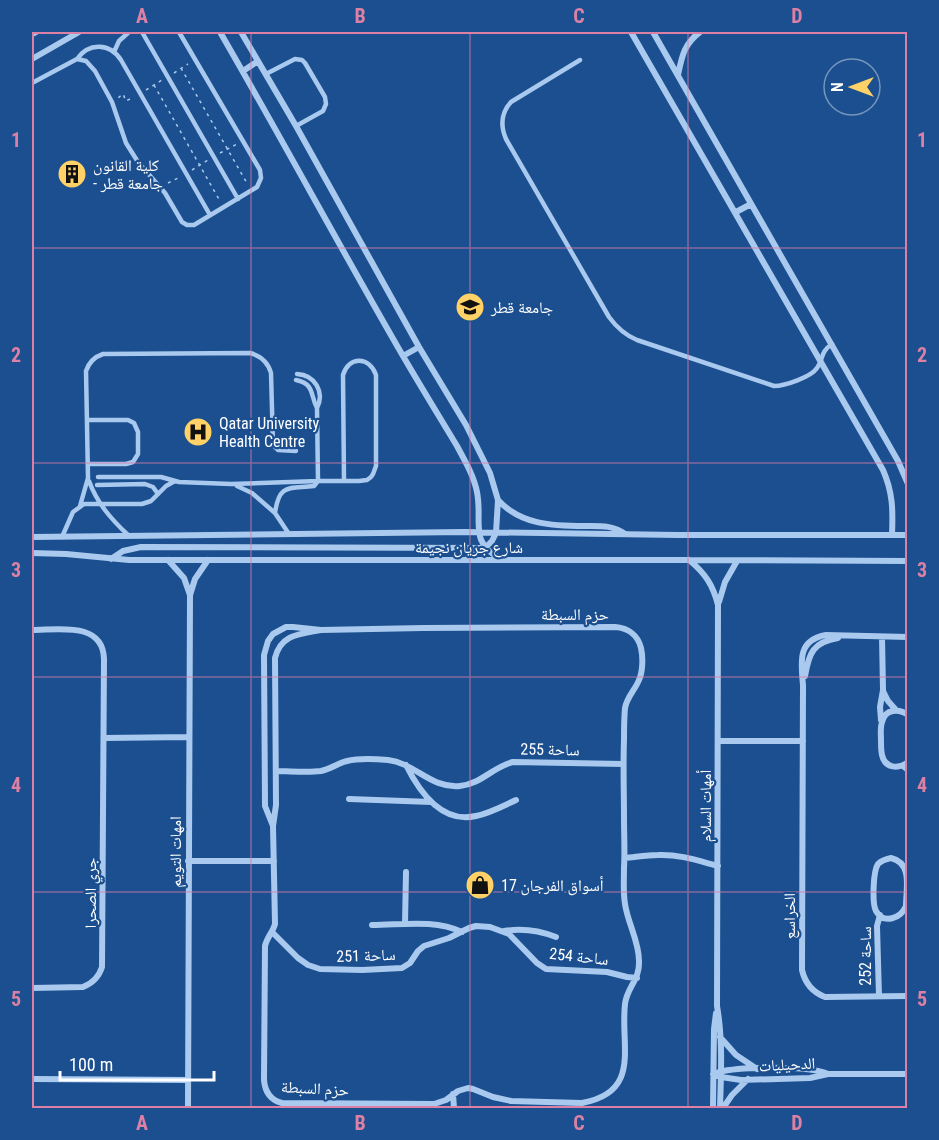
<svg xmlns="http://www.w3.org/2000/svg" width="939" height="1140" font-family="'Roboto Condensed','Noto Naskh Arabic',sans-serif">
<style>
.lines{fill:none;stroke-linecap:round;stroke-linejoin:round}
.path{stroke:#a9c9ee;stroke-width:1.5;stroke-dasharray:3 4.5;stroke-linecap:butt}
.service{stroke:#a9c9ee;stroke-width:4.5}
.minor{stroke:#a9c9ee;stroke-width:6}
.grid{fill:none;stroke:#dd80a5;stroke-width:1.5;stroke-opacity:0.55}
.labels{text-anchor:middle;stroke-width:4.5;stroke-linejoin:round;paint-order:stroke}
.poi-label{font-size:16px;fill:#fff;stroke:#1b4f8f;text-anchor:start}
.street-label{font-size:16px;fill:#fff;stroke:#1b4f8f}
.neatline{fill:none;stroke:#dd80a5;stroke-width:2}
.grid-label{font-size:20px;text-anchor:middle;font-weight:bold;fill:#dd80a5}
</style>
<rect width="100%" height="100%" fill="#1b4f8f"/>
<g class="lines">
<path class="path" d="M181,68L248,185
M174,73L188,64
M154,85L220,201
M146,90L162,80
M119,98V97L123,94L126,101L134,97
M220,153L237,144
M192,170L208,160
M168,183L180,177"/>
<path class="service" d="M142,32L238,199
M114,52L119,41L129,32
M77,59L86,61L95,71L112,102L126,143L138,162L165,193L182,222L187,225H194L257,187L261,178L260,170L179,32
M580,60L511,102C501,113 500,125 506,139L609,317C617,328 625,335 637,340L774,386C785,386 811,377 817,368C824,358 820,352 832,344
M266,74L295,59L302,60L305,63L325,97L326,104L323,111L296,126
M32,83L77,59C89,42 110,43 121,60L210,215
M296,380C315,384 310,395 317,408
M87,420H128L134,423L138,432V454L133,462L126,464H88
M98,477H161L179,482L231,484L318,481H359L367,480L371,477L373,474L376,466V375C369,356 349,356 343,375L344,481
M89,481C97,503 111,519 128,535
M97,485L145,484L153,487L158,494
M237,486L252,493L275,513L289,534
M80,506L88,478L86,371C89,362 94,357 103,354L250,353C261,356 268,362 271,373L273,445L278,450L296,451
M275,513C279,483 289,489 314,486L318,481L317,408C325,392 315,375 297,374
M62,537L73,512L84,504H142L151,501L166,486L175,481
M902,766L908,771"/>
<path class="minor" d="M220,32C282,139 341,249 403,356C421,387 439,416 457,446C465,461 474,476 477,492C483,522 468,542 501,559
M241,32L296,126L419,347L466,425L490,473L498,500L496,533L492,541L485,548L467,559
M631,32L883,470C893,493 893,510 892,535
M653,32L898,461L908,484
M32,34L36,32
M32,59L79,32
M243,71L258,61
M678,75C682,56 684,44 700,32
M736,212L751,204
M403,356L419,347
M498,500C521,525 553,526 585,526C600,526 613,525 625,534
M32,537L464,532L678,535H908
M32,553L66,554L129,560H689L908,561
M111,559L123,551L141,547L485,548
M168,560L184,578L190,595L188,1108
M689,560C705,573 713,585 718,605L717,1006C723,1040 721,1075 720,1108
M190,595L195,579L208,560
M719,602L725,582L737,561
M32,630C58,630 103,621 104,659L102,967C99,977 93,983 83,987L32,988
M908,637L826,635C797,640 801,662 803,685L802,970C805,983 812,992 825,997L908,996
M805,676C809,653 813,642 838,638
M883,691L888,701L896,710
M908,715C899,708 885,709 882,722C880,728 881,735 881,741C881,746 881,751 882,755C885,769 899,769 908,762
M881,720L880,707L883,690L882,637
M104,738L189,737
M718,741H803
M406,765C419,791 442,824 476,816C490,813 503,806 516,800
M276,771C290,771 307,773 321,771C331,769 338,763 347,761C359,758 376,759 388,760C415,763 431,789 460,786C481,784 493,767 513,762L623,764
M349,799L431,802
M273,826L265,806L264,655L268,641L273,634L286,627H293L321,630L423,628L615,627C628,628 638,635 641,648C643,657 643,671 639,680C635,690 627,697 625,708C624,719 624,730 624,740C623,766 624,792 624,818C624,834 625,851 624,868C624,880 623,892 625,904C628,924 639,941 639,961C640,980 627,987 625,1004C620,1046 642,1092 582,1103L511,1101L493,1097L473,1089L468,1088L458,1091L446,1100L434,1104L282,1103C270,1100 265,1092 264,1080L265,946C267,937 273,932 275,924L273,826L276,805L275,658C281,634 300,634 321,630
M625,858C636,857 647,855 658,855C679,854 699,861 718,866
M891,858C913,863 906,889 906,906C901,918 884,925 876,911C872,904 873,871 878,864C882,860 886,859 891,858Z
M188,861H274
M405,924L406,872
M372,925C402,925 434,919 462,932
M504,931C522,928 538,930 556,937
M272,932L298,958L308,965L320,969L362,970L402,968L410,963L418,951L424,946L449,938L469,928L476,926L490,927L509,934L537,963L546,969L607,972L627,977L637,978
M879,996L877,926L880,915
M720,1037L736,1055L757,1069
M719,1072C740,1067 809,1065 828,1074
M713,1074L721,1077L741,1080L810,1078L828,1074H908
M32,1079L188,1080
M453,1094L454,1108
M713,1108L714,1029L716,1013
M723,1108L732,1095L748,1079"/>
</g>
<path class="grid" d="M251,32V1108M470,32V1108M688,32V1108M32,248H908M32,463H908M32,677H908M32,892H908"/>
<defs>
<g id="building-disc" transform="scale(1.5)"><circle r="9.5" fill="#ffd166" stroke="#1b4f8f"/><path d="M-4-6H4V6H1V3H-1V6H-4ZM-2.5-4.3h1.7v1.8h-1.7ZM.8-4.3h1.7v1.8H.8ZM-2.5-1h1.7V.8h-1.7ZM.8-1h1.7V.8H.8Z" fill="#111"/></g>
<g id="university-disc" transform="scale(1.5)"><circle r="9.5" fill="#ffd166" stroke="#1b4f8f"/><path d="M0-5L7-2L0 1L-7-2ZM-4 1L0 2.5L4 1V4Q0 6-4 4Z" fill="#111"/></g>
<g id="hospital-disc" transform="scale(1.5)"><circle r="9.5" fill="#ffd166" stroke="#1b4f8f"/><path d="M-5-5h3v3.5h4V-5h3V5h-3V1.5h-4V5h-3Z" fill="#111"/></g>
<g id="shop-disc" transform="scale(1.5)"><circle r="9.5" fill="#ffd166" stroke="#1b4f8f"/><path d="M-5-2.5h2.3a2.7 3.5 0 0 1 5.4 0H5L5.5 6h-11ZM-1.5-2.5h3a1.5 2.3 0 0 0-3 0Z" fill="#111"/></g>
</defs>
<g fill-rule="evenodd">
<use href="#building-disc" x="72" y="174"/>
<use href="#university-disc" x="470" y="307"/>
<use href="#hospital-disc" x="198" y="432"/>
<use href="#shop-disc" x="480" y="885"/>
</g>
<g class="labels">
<g class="poi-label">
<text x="93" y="171">كلية القانون<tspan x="93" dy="18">- جامعة قطر</tspan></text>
<text x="491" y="313">جامعة قطر</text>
<text x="219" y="429">Qatar University<tspan x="219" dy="18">Health Centre</tspan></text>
<text x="501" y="891">أسواق الفرجان 17</text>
</g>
<g class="street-label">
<text x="469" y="553">شارع جريان نجيمة</text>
<text x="575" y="620">حزم السبطة</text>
<text transform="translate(550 749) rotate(1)" y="6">ساحة 255</text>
<text transform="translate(705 806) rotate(-90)" y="6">أمهات السلام</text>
<text transform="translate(175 852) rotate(-90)" y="6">امهات التويم</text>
<text transform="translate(90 893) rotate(-90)" y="6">جري الصحرا</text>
<text transform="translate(789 916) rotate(-90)" y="6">الخراسع</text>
<text transform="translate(366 955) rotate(-2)" y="6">ساحة 251</text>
<text transform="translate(579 956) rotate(6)" y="6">ساحة 254</text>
<text transform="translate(865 956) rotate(-90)" y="6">ساحة 252</text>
<text transform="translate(787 1064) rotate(-3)" y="6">الدحيليات</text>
<text transform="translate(315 1088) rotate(3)" y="6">حزم السبطة</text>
</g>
</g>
<rect width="939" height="1140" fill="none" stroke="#1b4f8f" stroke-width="66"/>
<g transform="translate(852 87) rotate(270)"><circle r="28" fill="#1b4f8f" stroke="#7695bc" stroke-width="1.5"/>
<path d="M0-4.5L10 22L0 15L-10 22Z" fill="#ffd166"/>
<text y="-9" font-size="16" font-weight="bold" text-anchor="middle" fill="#ffffff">N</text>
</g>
<path d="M60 1071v9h154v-9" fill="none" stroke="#ffffff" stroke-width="3"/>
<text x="69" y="1071" font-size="18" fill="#ffffff" stroke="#1b4f8f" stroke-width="4.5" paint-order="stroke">100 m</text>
<rect x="33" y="33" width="873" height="1074" class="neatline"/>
<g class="grid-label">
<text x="142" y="23">A</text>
<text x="360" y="23">B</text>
<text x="579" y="23">C</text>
<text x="797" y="23">D</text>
<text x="16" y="147">1</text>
<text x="922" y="147">1</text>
<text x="16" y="362">2</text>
<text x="922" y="362">2</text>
<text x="16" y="577">3</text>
<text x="922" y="577">3</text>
<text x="16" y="792">4</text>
<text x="922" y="792">4</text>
<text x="16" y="1006">5</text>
<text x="922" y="1006">5</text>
<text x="142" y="1130">A</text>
<text x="360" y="1130">B</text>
<text x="579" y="1130">C</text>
<text x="797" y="1130">D</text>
</g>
</svg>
